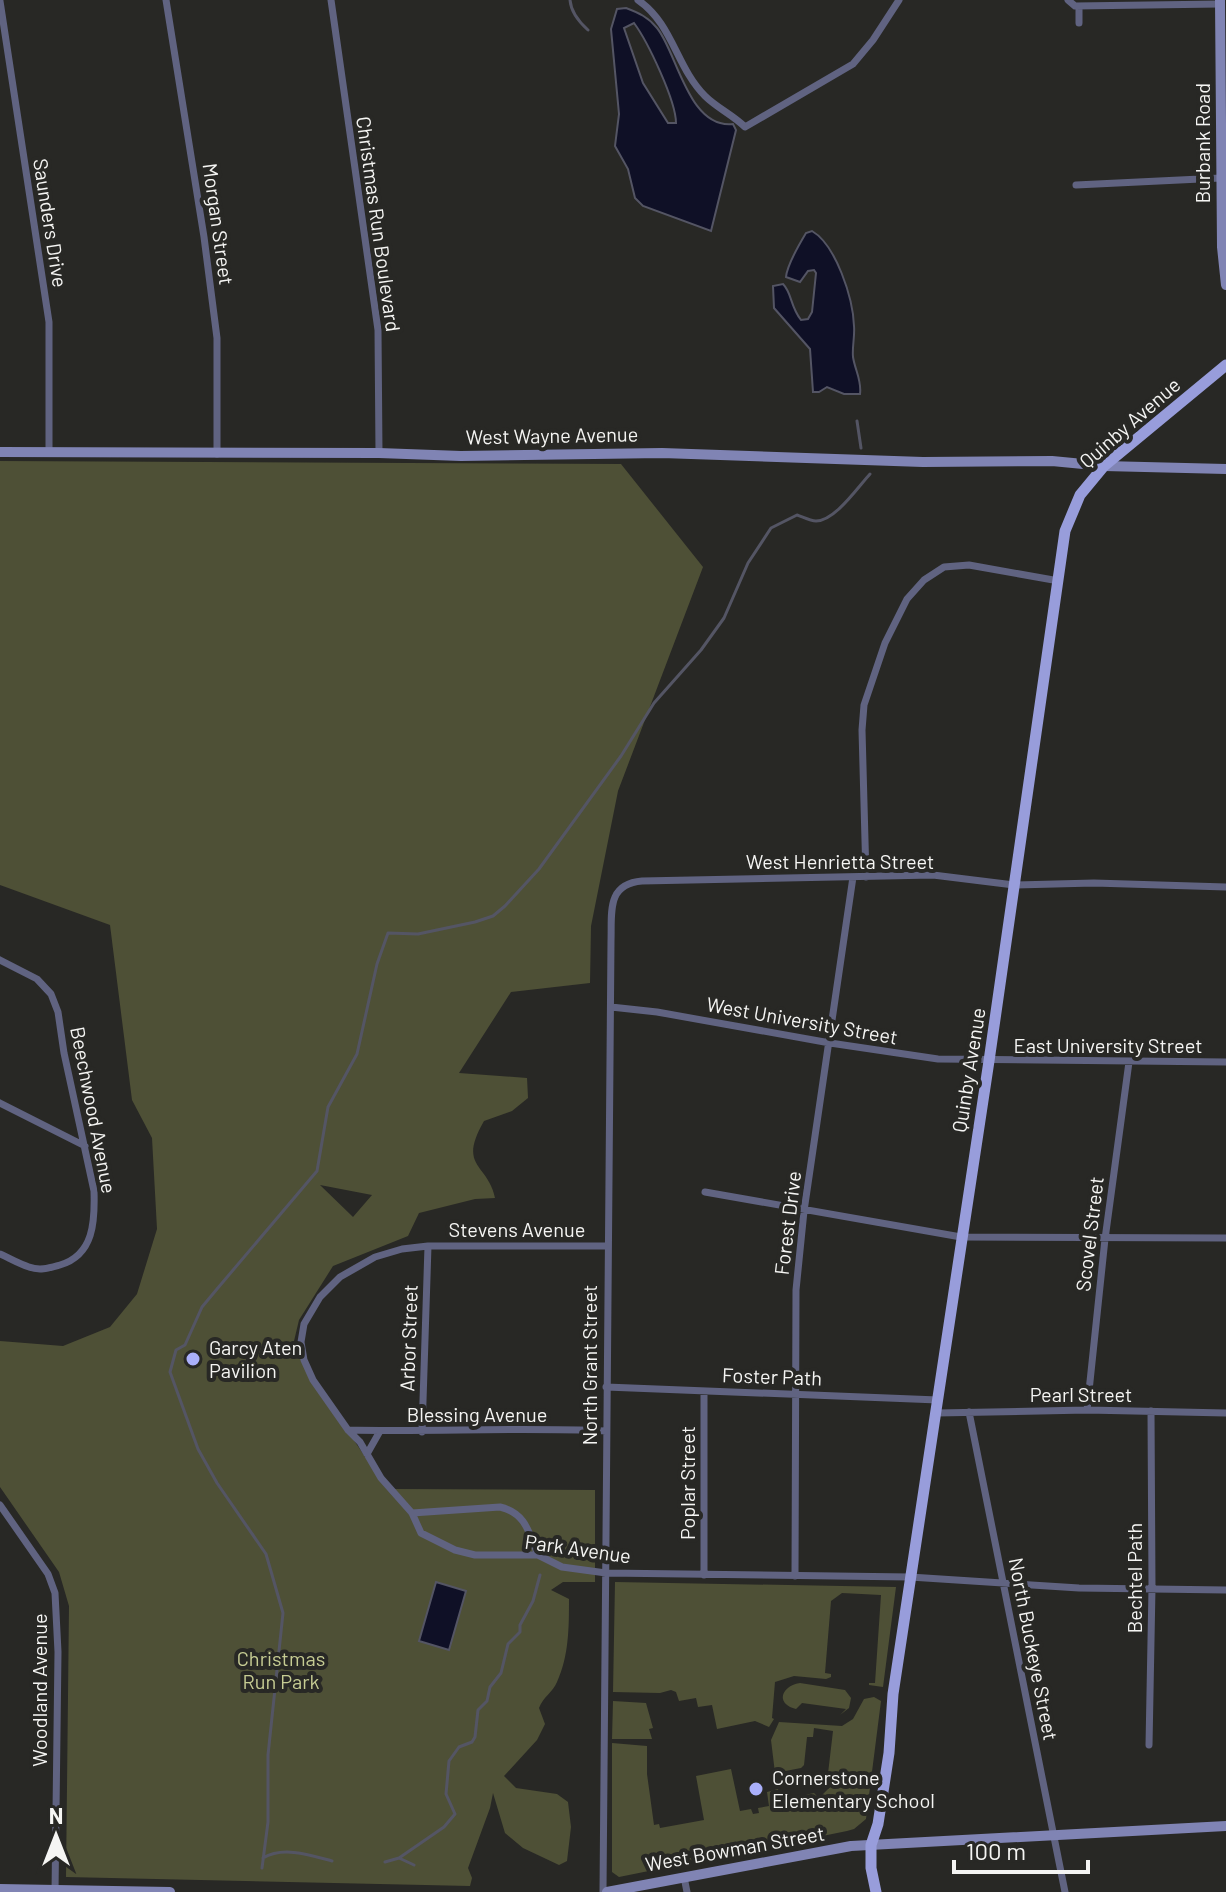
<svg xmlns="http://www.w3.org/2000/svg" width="1226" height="1892" font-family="Barlow,sans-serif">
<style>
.green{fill:#4e5036;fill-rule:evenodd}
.water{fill:#0f1026;stroke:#545564;stroke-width:2;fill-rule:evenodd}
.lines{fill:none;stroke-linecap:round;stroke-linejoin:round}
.stream{stroke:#545564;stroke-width:3}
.street{stroke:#606381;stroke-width:7}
.secondary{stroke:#8084b4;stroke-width:10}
.primary{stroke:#989ddb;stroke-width:11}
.poi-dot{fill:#aab0fb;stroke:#282825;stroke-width:3}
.labels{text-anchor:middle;stroke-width:8;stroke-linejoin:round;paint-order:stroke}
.street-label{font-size:20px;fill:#f5f5f3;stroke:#282825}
.poi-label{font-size:20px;fill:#f5f5f3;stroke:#282825;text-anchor:start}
.park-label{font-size:20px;fill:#c6cc93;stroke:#282825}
</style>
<rect width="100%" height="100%" fill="#282825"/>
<path class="green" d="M0,461L621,464L703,567L618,791L591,926L590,983L511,992L459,1073L527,1078L528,1098L512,1111L484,1121C457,1168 488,1163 495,1198L475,1199L419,1213L408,1236L333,1266L299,1320L294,1341L297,1352L313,1380L387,1489L595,1490V1582H563L551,1590L569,1599C569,1627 569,1656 557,1682C553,1692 543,1697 539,1708L545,1724L537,1740L504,1776L516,1788L557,1794L568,1802L571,1827L567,1861L559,1865L523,1848L505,1833L493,1793L490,1808L468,1868L472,1878L470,1886L66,1877L69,1606L59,1572L0,1487V1341L63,1346L110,1327L137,1294L157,1229L152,1138L132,1100L110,925L0,885ZM320,1185L372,1195L353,1217Z
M615,1582L896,1587L883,1687L869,1685V1683H875L881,1595L842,1593L831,1601L825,1673L831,1674V1677L826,1679L794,1676L775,1682L772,1718L774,1719L769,1727L755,1721L717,1729L712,1705L698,1707L696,1698L679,1701L676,1692L671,1690L660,1693L613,1692Z
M800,1683L845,1690L851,1698L849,1708L840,1715L846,1709L802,1703L796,1709C775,1704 781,1686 800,1683Z
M874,1697L881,1701L866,1819L854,1829L847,1831L619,1877L612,1872V1743L647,1746V1774L654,1825L659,1824L660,1828L704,1820L696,1776L731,1769L740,1811L751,1809L753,1814L759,1813L758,1808L769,1806L767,1792L778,1789L781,1800L814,1793L819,1798L831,1786L827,1782L833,1731L814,1728L813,1737H807L804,1765L801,1768L775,1773L771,1740L779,1722L842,1726L853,1719L864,1699Z
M613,1701L646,1703L653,1728L649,1729L652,1739H612Z"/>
<path class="water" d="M626,8C639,13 648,17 657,28C677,52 688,129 733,124L736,130L711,231L643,206L635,198L628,169L615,146L619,114L611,29L617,9ZM634,23C648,42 676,101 676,123H668L643,83L624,28Z
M812,231C836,245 853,298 854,326C855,336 852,347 853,357C855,370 862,381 860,394H844L827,387L819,392H813L810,349L774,308L773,286L783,284C792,293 790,306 801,320L808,319L812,312L816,273L814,270L808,271L800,282L786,277C787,266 800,243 806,233Z
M436,1582L466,1591L449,1650L419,1641Z"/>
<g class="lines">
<path class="stream" d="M570,0C571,13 579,22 588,30
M857,421L861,448
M263,1858C283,1846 310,1855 332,1861
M399,1858L444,1827L455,1814L446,1794L449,1761L459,1747L472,1742L475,1737L478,1710L487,1701L490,1687L501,1673L508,1644L520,1632V1625L533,1601L540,1575
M385,1862L399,1858L414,1865
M262,1868L268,1822V1755L283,1613L266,1554L217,1483L198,1449L170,1372L176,1350L185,1345L202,1307L217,1289L317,1171L328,1107L357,1054L377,964L388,933L418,934L475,922L493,916L505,906L539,869L621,756L654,703L701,650L724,618L748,563L771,528L797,515C803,517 810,521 816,521C835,521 858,487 870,474"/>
<path class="street" d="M166,0L204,237L217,338V454
M331,0L378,330L379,453
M638,0C673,24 676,67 705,96C717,108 733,115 745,127L853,64L873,40L899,0
M1068,0L1075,6L1220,4
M0,1L49,322V452
M1079,23V6
M1076,185L1221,178
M866,877L862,730L864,705L885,643L907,599L924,580L944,567L969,565L1059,581
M0,960L37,979L51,994L58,1012L64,1053L94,1191C95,1221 94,1255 60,1265C49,1268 40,1271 29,1267C19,1264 9,1258 0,1254
M611,1007L657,1012L830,1043L938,1059L1226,1062
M0,1103L85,1146
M705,1192L961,1237L1226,1238
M606,1246H428L402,1249L375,1257L340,1277L320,1297L304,1324L301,1342L304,1360L313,1380L348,1430L360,1442L381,1478L412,1513L421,1533L455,1550L475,1555H538L562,1567L606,1573L910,1577L1079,1588L1226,1590
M606,1387L938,1400
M1087,1410L1105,1239L1129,1062
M969,1412L1065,1892
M937,1413L1087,1410L1226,1413
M348,1430C434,1432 520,1427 606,1431
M422,1432L428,1246
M367,1454L380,1431
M0,1505L48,1574L55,1593L58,1652L55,1892
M412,1513L500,1507C526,1513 529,1533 538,1555
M704,1575V1391
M795,1576L796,1290L804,1211L853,877
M1149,1745L1152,1588L1151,1411
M684,1877L687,1892
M603,1892L611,941C612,913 606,884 642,881L933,875L1014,885L1094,883L1226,887"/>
<path class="secondary" d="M1220,0L1222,247L1226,285
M0,452L379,453L461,456L662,453L923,462L1052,461L1104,466L1226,469
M0,1889L170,1892
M607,1892L851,1846L1226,1826"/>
<path class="primary" d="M876,1892L871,1868V1845L878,1824L889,1753L893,1694L989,1061L1065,531L1080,495L1104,466L1226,365"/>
</g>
<g class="poi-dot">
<circle cx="193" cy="1359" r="8"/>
<circle cx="756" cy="1789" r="8"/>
</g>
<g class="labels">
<g class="street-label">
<text transform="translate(1203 143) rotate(-90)" y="7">Burbank Road</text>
<text transform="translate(50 223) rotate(81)" y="7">Saunders Drive</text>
<text transform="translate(218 224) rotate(82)" y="7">Morgan Street</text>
<text transform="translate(378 224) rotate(82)" y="7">Christmas Run Boulevard</text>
<text transform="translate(1130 423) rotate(-41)" y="7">Quinby Avenue</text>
<text transform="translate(552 436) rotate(-1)" y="7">West Wayne Avenue</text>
<text x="840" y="869">West Henrietta Street</text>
<text transform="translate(802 1021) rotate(10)" y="7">West University Street</text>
<text x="1108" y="1053">East University Street</text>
<text transform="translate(969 1070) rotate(-81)" y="7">Quinby Avenue</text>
<text transform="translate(93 1110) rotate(79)" y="7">Beechwood Avenue</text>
<text transform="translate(788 1223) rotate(-83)" y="7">Forest Drive</text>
<text x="517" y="1237">Stevens Avenue</text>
<text transform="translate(1090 1234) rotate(-83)" y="7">Scovel Street</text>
<text transform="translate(409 1338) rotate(-88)" y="7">Arbor Street</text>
<text transform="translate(590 1365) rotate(-90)" y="7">North Grant Street</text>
<text transform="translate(772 1377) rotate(2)" y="7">Foster Path</text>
<text x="1081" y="1402">Pearl Street</text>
<text x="477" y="1422">Blessing Avenue</text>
<text transform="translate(688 1483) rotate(-90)" y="7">Poplar Street</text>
<text transform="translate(578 1549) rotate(8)" y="7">Park Avenue</text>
<text transform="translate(1135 1578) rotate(-90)" y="7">Bechtel Path</text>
<text transform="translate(1033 1649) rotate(79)" y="7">North Buckeye Street</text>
<text transform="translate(40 1690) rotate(-90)" y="7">Woodland Avenue</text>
<text transform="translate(735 1849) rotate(-10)" y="7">West Bowman Street</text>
</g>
<g class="poi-label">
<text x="209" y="1355">Garcy Aten<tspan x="209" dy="23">Pavilion</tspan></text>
<text x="772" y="1785">Cornerstone<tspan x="772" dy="23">Elementary School</tspan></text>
</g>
<g class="park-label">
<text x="281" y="1666">Christmas<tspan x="281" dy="23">Run Park</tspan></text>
</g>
</g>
<g transform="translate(56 1836)" stroke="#282825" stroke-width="6" paint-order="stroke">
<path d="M0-6L14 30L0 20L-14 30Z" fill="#f5f5f3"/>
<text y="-12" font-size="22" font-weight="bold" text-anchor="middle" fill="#f5f5f3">N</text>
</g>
<path d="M954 1860v12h134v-12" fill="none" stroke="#f5f5f3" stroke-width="4"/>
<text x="966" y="1860" font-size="24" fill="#f5f5f3" stroke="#282825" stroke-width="6" paint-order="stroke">100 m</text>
</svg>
